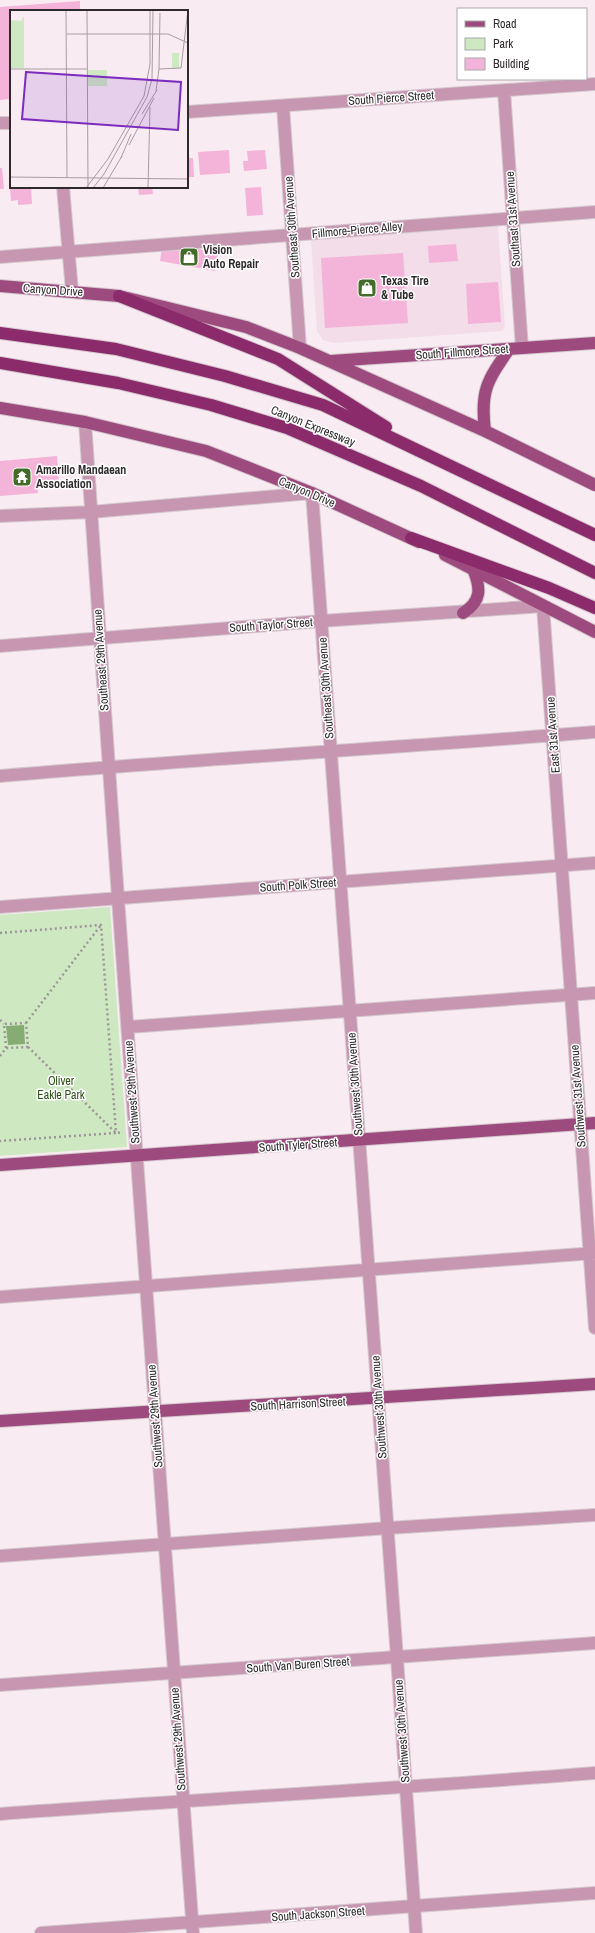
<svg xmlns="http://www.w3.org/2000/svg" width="595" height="1933" font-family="'Archivo Narrow',sans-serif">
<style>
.built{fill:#f2dde9}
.green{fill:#cee9c1}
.water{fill:#87ac73}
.building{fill:#f4b3d9}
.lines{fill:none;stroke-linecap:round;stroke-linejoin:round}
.minor-casing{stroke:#d4c8ce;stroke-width:14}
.major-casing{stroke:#d4c8ce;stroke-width:14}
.highway-casing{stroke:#d4c8ce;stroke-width:14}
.path{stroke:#9e9499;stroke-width:2.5;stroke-dasharray:2 3;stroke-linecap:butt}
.minor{stroke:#c797b2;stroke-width:12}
.major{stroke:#9d4b7f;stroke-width:12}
.highway{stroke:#8c2b6c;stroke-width:12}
.labels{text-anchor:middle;stroke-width:3;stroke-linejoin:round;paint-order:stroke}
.street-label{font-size:12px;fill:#2e292b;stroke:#fff}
.poi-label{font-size:12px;font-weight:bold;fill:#2e292b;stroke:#fff;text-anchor:start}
.park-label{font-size:12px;fill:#2c4f14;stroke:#fff}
.inset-road{fill:none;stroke:#a89da2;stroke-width:1}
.view{fill:#7b2cbf;fill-opacity:0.15;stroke:#7b2cbf;stroke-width:2}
.inset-edge{fill:none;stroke:#2e292b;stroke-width:2}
</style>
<rect width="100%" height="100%" fill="#f9ebf2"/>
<path class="built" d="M498,226L505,327L502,331L334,343L323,340L317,331L311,240Z"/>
<path class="green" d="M110,907L127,1147L0,1156V915Z"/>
<path class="water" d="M24,1025L25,1044L8,1045L6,1026Z"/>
<path class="building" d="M80,1V11H11V99L0,100V7Z
M229,150L230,173L200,175L198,152Z
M265,150L267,169L244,171L243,161H248L247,151Z
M187,158H193L194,177H187Z
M0,168H2L4,189H0Z
M31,187L32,204L18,205V200L11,201L10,188Z
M138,187H152L153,194L139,195Z
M261,187L263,215L247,216L245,188Z
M456,244L458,261L429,263L428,246Z
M162,248L192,253L193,248L218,253L215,271L160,261Z
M403,253L408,323L325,328L321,258Z
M498,282L501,322L468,324L466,284Z
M57,456L59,482L37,484L38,493L0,496V461Z"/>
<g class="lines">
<g class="minor-casing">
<path id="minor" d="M504,91L522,348
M283,106L300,348
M187,112L595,84
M0,123H11
M63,187L72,291
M0,257L595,212
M85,422L118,898L193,1933
M0,516L91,512L312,493L397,1658L416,1933
M0,646L321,621L543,606L595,1328
M0,776C198,759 397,748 595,732
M0,907L595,863
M128,1027L595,993
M0,1297L595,1253
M0,1556L388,1528L595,1515
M0,1685L595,1643
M0,1814C198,1799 397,1789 595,1773
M41,1933L595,1893"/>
</g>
<g class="major-casing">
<path id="major" d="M0,286L119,296L246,327L300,348L485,431L595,485
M331,361L595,343
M0,408L85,422L206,451L312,493L419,542
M485,431C480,391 487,381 509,349
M445,555L595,632
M463,613C482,601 481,588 473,569
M0,1165L595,1123
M0,1421L595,1384"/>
</g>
<g class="highway-casing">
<path id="highway" d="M119,296L278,359L386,427
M0,333L116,349L225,376L323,405L595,535
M0,363L118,383L211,405L287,428L421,486L595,573
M411,538L549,588L595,608"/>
</g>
<path class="path" d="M0,933L101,925L116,1133L0,1141
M0,1020L4,1024
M26,1023L101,925
M28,1047L116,1133L123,1132
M0,1056L6,1048L4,1024L26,1023L28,1047L6,1048"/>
<use href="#minor" class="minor"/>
<use href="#major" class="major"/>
<use href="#highway" class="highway"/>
</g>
<defs>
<g id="shop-square" transform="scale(1)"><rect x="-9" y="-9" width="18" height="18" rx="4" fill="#436c29" stroke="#fff"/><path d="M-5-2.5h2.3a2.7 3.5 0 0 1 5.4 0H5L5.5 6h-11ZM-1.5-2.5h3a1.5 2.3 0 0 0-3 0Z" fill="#fff"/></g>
<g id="temple-square" transform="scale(1)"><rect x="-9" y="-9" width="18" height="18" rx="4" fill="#436c29" stroke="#fff"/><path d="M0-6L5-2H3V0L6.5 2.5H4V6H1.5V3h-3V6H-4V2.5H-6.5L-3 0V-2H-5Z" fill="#fff"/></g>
</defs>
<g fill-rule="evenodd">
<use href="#shop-square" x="189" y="257"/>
<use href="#shop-square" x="367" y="288"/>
<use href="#temple-square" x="22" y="477"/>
</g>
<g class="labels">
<g class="street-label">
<text transform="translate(391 98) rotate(-4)" y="4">South Pierce Street</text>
<text transform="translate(513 219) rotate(-94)" y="4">Southast 31st Avenue</text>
<text transform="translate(292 227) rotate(-94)" y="4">Southeast 30th Avenue</text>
<text transform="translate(357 230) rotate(-5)" y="4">Fillmore-Pierce Alley</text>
<text transform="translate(53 290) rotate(4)" y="4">Canyon Drive</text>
<text transform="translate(462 352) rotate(-4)" y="4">South Fillmore Street</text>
<text transform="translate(313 426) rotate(22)" y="4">Canyon Expressway</text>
<text transform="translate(307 492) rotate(23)" y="4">Canyon Drive</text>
<text transform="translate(271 625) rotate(-4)" y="4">South Taylor Street</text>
<text transform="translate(101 660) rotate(-94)" y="4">Southeast 29th Avenue</text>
<text transform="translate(326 688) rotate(-94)" y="4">Southeast 30th Avenue</text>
<text transform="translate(553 735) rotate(-94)" y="4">East 31st Avenue</text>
<text transform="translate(298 885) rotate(-4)" y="4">South Polk Street</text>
<text transform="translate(355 1084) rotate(-94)" y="4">Southwest 30th Avenue</text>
<text transform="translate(132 1092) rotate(-94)" y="4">Southwest 29th Avenue</text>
<text transform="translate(578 1096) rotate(-94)" y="4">Southwest 31st Avenue</text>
<text transform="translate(298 1145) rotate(-4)" y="4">South Tyler Street</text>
<text transform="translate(298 1404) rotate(-3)" y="4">South Harrison Street</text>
<text transform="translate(379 1407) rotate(-94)" y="4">Southwest 30th Avenue</text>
<text transform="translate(155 1416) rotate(-94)" y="4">Southwest 29th Avenue</text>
<text transform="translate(298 1665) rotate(-4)" y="4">South Van Buren Street</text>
<text transform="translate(402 1731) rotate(-94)" y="4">Southwest 30th Avenue</text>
<text transform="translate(178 1739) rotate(-94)" y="4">Southwest 29th Avenue</text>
<text transform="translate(318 1914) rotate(-4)" y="4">South Jackson Street</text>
</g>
<g class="poi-label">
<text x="203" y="254">Vision<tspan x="203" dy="14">Auto Repair</tspan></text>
<text x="381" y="285">Texas Tire<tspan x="381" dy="14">&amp; Tube</tspan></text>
<text x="36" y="474">Amarillo Mandaean<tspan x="36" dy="14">Association</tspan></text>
</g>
<g class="park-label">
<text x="61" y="1085">Oliver<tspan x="61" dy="14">Eakle Park</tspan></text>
</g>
</g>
<g transform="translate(10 10)">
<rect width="178" height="178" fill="#f9ebf2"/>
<path d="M14,6V58H0V10L11,11ZM162,43H169V58H162ZM78,60H97V76H78Z" fill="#cee9c1"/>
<path class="inset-road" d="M56,0L57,167M77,0L78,177M57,24H158L178,33M0,59H77M149,59L171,58L178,0M146,81L149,59L150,3M132,104L147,80M119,135L144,88M111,148L121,124M0,167L178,169M76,178L98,149L134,86L140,54V0M83,178L94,164L137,87L142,69L143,0M93,178L112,146M138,178L140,97"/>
<path class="view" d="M16,62L171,72L168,120L12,109Z"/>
<rect width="178" height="178" class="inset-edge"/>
</g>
<rect x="457" y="8" width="130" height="72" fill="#ffffff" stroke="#aba9aa"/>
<rect x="465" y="21" width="20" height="6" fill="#9d4b7f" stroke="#aba9aa"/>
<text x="493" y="28" font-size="12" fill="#2e292b">Road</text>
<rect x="465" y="38" width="20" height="12" fill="#cee9c1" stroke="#aba9aa"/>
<text x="493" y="48" font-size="12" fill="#2e292b">Park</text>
<rect x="465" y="58" width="20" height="12" fill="#f4b3d9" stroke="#aba9aa"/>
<text x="493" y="68" font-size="12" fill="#2e292b">Building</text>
</svg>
